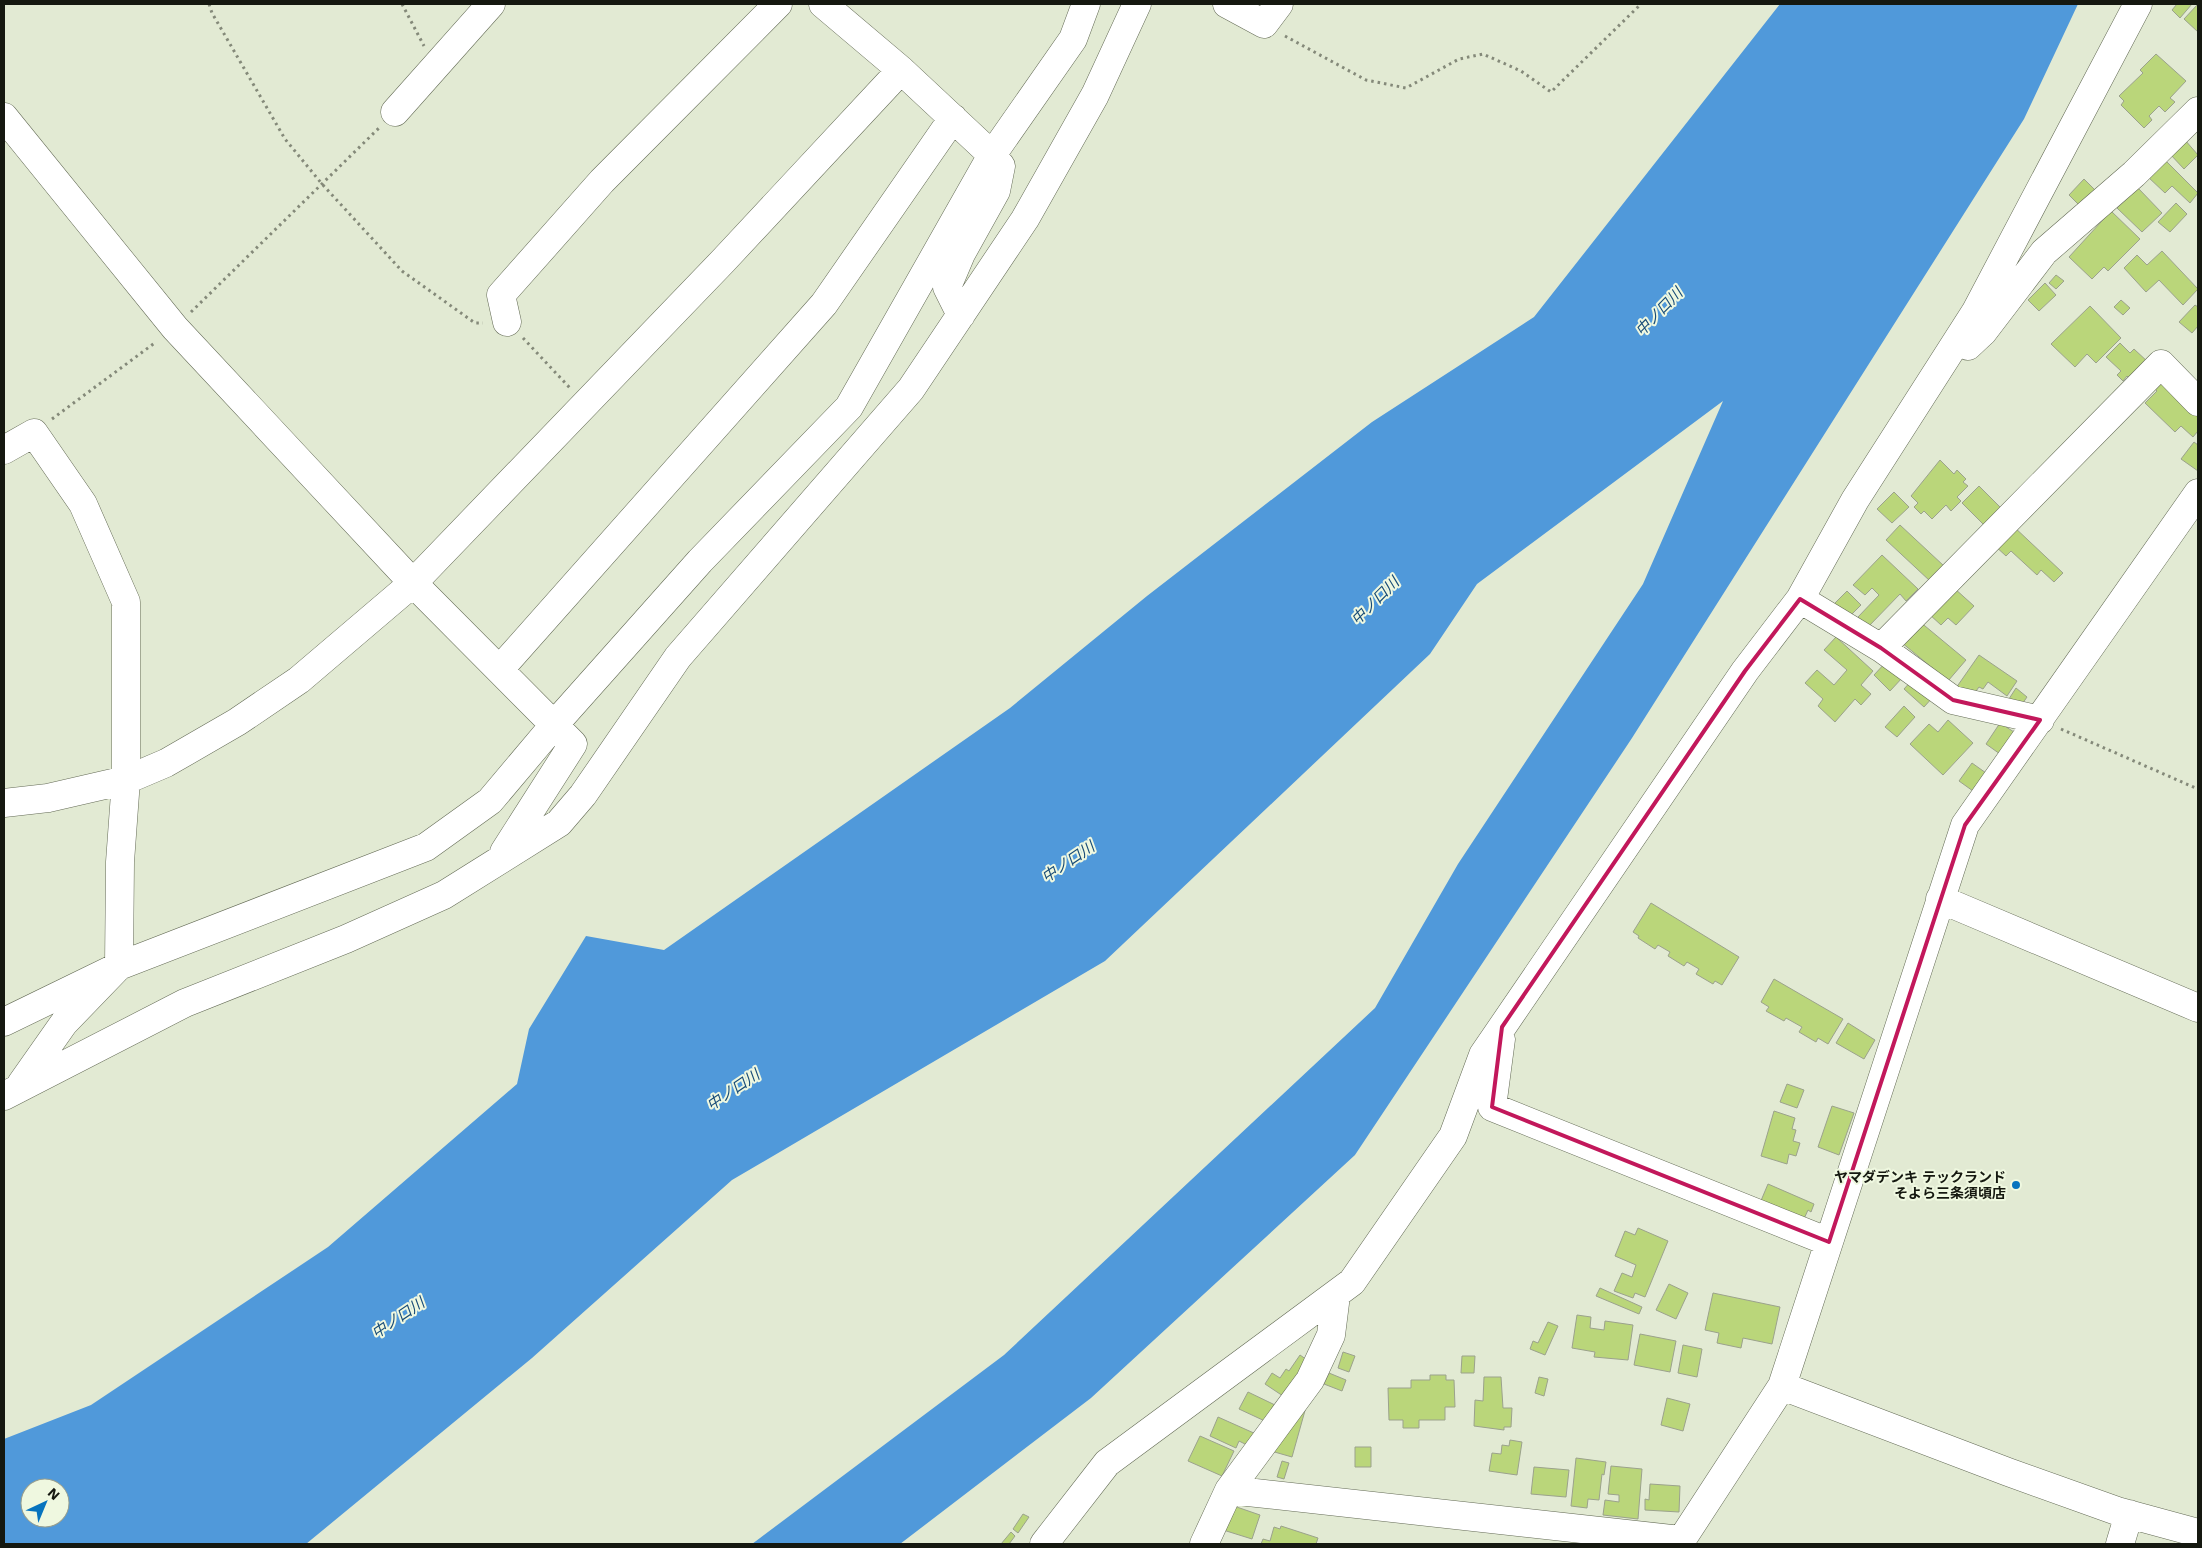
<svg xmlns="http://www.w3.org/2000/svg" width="2202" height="1548" font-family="'Work Sans','Noto Sans JP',sans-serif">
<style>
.water{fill:#5099da;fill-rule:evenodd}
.building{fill:#bad67a;stroke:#9ba28c}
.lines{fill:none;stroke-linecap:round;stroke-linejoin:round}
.minor-casing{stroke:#646b56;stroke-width:29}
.path{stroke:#848979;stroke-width:3;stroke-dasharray:2.5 4;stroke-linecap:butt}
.minor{stroke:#fff;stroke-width:28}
.marked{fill:none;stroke:#c2185b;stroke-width:4;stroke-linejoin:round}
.poi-dot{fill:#0774be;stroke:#eff8e0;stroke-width:2}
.labels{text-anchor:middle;stroke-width:4;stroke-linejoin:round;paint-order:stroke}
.poi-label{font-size:14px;font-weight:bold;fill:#151810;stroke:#eff8e0;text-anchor:end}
.water-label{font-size:15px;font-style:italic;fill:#174b77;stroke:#eff8e0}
</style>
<rect width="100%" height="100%" fill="#e2ead3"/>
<path class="water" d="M1780,4H2078L2024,119L1632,738L1355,1155L1091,1398L900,1544H752L1004,1355L1375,1008L1458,864L1643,584L1723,401L1477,584L1430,654L1105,961L732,1180L532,1358L306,1544H4V1439L91,1405L328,1247L517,1084L529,1029L586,936L664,950L1010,708L1147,596L1372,422L1534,317ZM30,1488H60V1518H30Z"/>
<path class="building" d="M2177,4H2192L2180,18L2172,10Z
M2198,4V32L2184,19Z
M2156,54L2186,81L2170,98L2175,102L2165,112L2159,106L2149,116L2152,120L2144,128L2121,105L2124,101L2119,96L2143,73L2140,70Z
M2185,140L2198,155L2184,169L2170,154Z
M2164,159L2198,193L2190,203L2172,186L2165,193L2147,176Z
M2084,179L2096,191L2081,207L2069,195Z
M2138,188L2162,213L2142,232L2117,208Z
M2176,203L2187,214L2170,232L2158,222Z
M2111,211L2140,239L2108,271L2104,267L2092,279L2069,257Z
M2162,251L2198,289L2183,305L2159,280L2146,292L2124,268L2137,255L2147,265Z
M2056,275L2064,281L2056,289L2049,283Z
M2045,283L2056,295L2039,311L2028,300Z
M2121,300L2130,308L2123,315L2114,307Z
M2195,305L2198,307V326L2192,333L2179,322Z
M2090,306L2121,338L2096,363L2087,354L2075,367L2051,344Z
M2120,343L2130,353L2134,349L2149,363L2132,381L2127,376L2123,381L2117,375L2121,371L2106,357Z
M2161,379L2198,415V431L2193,437L2181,426L2175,432L2145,403L2157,391L2153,387Z
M2194,442L2198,445V471L2181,459Z
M1940,460L1954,474L1957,470L1966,479L1963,482L1968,486L1957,497L1961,501L1951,511L1946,505L1932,519L1924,511L1921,514L1914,507L1918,503L1911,496Z
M1979,486L2002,509L1985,526L1962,503Z
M1894,492L1909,507L1892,523L1877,509Z
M1900,525L1944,566L1930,581L1886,540Z
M2012,525L2063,573L2054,582L2041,570L2037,575L2011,551L2006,556L1993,544Z
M1882,555L1918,589L1906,601L1900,594L1868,627L1858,617L1879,595L1872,588L1865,595L1853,585Z
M1954,588L1974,606L1956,625L1948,618L1941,625L1929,614Z
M1847,591L1861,605L1848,618L1834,604Z
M1919,621L1966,660L1948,681L1901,642Z
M1836,637L1873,671L1861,685L1871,694L1861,705L1855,699L1835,722L1818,706L1823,699L1805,683L1817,670L1834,685L1847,670L1824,650Z
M1979,655L2017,681L2007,696L1988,682L1983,689L1979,687L1971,698L1956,688Z
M1887,661L1903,677L1890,691L1874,675Z
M1913,679L1933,697L1924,707L1904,689Z
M2016,688L2027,697L2018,710L2007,702Z
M1904,706L1915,717L1897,737L1885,727Z
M1948,720L1973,743L1943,775L1910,744L1929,724L1938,732Z
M2000,723L2014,732L2000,754L1986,744Z
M1972,763L1986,773L1973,791L1959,781Z
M1651,903L1739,957L1722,985L1715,981L1713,984L1696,974L1699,969L1687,962L1684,966L1668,956L1670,952L1658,945L1655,949L1638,938L1639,936L1633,932Z
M1774,979L1843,1019L1828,1044L1818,1038L1816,1042L1799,1032L1802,1027L1786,1018L1784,1021L1766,1011L1769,1007L1761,1002Z
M1848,1023L1875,1040L1864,1059L1836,1043Z
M1787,1084L1804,1090L1797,1108L1780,1102Z
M1832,1106L1854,1113L1839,1155L1818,1147Z
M1774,1111L1795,1118L1792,1129L1796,1130L1793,1141L1800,1143L1796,1156L1789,1154L1787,1164L1761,1156Z
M1768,1184L1814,1204L1811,1212L1808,1210L1803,1221L1760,1203Z
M1638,1228L1668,1241L1645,1297L1635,1293L1633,1298L1614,1291L1622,1273L1632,1277L1636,1265L1615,1256L1625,1231L1635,1235Z
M1669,1284L1688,1293L1676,1319L1656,1310Z
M1600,1288L1642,1307L1639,1314L1596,1296Z
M1713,1293L1780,1307L1772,1344L1743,1338L1741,1348L1717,1343L1719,1333L1705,1330Z
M1577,1315L1591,1317L1590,1328L1604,1330L1605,1321L1633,1325L1628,1360L1594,1357L1595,1352L1572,1348Z
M1548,1322L1558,1326L1545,1355L1530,1349L1533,1341L1538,1343Z
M1640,1334L1676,1341L1670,1372L1634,1365Z
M1683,1345L1702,1349L1697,1377L1678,1373Z
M1343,1352L1355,1356L1349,1372L1338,1368Z
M1300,1355L1310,1362L1286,1398L1265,1384L1272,1373L1280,1378L1286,1369L1289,1371Z
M1462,1356H1475L1474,1373H1461Z
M1329,1373L1346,1380L1342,1391L1324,1384Z
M1430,1375H1446V1380H1454L1455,1407H1445V1420H1419V1428H1403V1420H1389L1388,1388H1411V1380H1430Z
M1484,1377H1501L1503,1408H1512L1511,1427H1504V1430L1474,1426L1475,1400L1483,1401Z
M1539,1377L1548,1379L1544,1396L1535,1393Z
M1248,1392L1275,1405L1267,1422L1239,1409Z
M1667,1398L1690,1404L1683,1431L1661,1425Z
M1306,1407L1292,1457L1271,1451L1273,1443L1280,1444L1286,1424Z
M1218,1417L1256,1434L1251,1447L1239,1441L1236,1448L1210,1436Z
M1200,1436L1234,1451L1222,1476L1188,1461Z
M1510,1440L1522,1442L1517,1475L1489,1471L1492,1453L1501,1454L1502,1445L1509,1446Z
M1355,1447H1371V1467H1355Z
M1576,1458L1606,1462L1604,1475L1602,1474L1599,1500L1588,1499L1587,1508L1571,1506Z
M1282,1461L1289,1463L1284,1479L1277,1477Z
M1611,1466L1642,1469L1638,1519L1603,1515L1605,1500L1619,1502V1495L1608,1494Z
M1534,1467L1569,1470L1566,1497L1531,1494Z
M1650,1484L1680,1486L1679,1512L1645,1510V1499L1649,1500Z
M1228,1504L1260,1515L1252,1539L1220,1529Z
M1023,1514L1029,1517L1018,1533L1013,1529Z
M1281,1526L1318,1538L1316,1544H1261L1263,1539L1270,1541L1274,1527L1280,1529Z
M1011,1532L1015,1536L1009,1544H1001Z"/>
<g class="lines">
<g class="minor-casing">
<path id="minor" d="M823,4L901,70L992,155L1001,166L996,191L961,254L947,287L961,315
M1227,4L1264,24L1279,4
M395,112L491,4
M4,117L175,328L413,583L573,744L504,852
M507,322L501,295L602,181L778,4
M1968,346L1983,332L2044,252L2134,174L2198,111
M4,450L34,433L83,504L126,602V780L120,862L119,966L64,1023L21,1084
M1800,599L1881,648L1953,700L2040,720
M1881,648L2161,364L2198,402
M500,669L824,304L953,118
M4,803L48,798L126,780L166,763L237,722L299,680L413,583L723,261L901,70
M1940,899L2198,1008
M4,1022L119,966L426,847L490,801L554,725L700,561L849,407L992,155L1073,39L1086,4
M1501,1039L1492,1107L1829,1242
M4,1096L185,1003L346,939L444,895L559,823L583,795L678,657L911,389L1025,219L1095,95L1137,4
M1782,1386L2008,1472L2117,1511L2198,1533
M1229,1490L1681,1540
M1044,1544L1107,1463L1352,1282L1453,1136L1483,1055L1745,671L1800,599L1855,500L1976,311L2138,4
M1204,1544L1229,1490L1310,1380L1331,1335L1336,1295
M1679,1544L1782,1386L1965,825L2198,493
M2120,1544L2129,1514"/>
</g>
<path class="path" d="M209,4L212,13L285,139L322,184L402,271L475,323H483
M402,4L424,46
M1285,36L1366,80L1406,88L1459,59L1483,54L1521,71L1551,92L1641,4
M191,312L379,128
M523,338L570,388
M52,419L156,342
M2061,729L2198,789"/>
<use href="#minor" class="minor"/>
</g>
<path class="marked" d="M1800,599L1881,648L1953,700L2040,720L1965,825L1829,1242L1492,1107L1502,1027L1745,671Z"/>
<circle class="poi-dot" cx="2016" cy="1185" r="5"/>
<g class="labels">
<g class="poi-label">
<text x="2006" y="1182">ヤマダデンキ テックランド<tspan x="2006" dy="16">そよら三条須頃店</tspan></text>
</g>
<g class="water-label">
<text transform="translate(1659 312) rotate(-46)" y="5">中ノ口川</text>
<text transform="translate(1375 601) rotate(-45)" y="5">中ノ口川</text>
<text transform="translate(1068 862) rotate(-34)" y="5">中ノ口川</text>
<text transform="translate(733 1090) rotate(-34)" y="5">中ノ口川</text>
<text transform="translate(398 1318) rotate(-34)" y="5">中ノ口川</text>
</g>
</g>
<rect width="2202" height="1548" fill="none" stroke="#151810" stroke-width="10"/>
<g transform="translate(45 1503) rotate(44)"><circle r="24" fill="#eff8e0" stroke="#989e8d"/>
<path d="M0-4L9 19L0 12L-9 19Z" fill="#0774be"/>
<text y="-8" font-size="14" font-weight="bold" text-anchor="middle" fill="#151810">N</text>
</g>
</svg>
